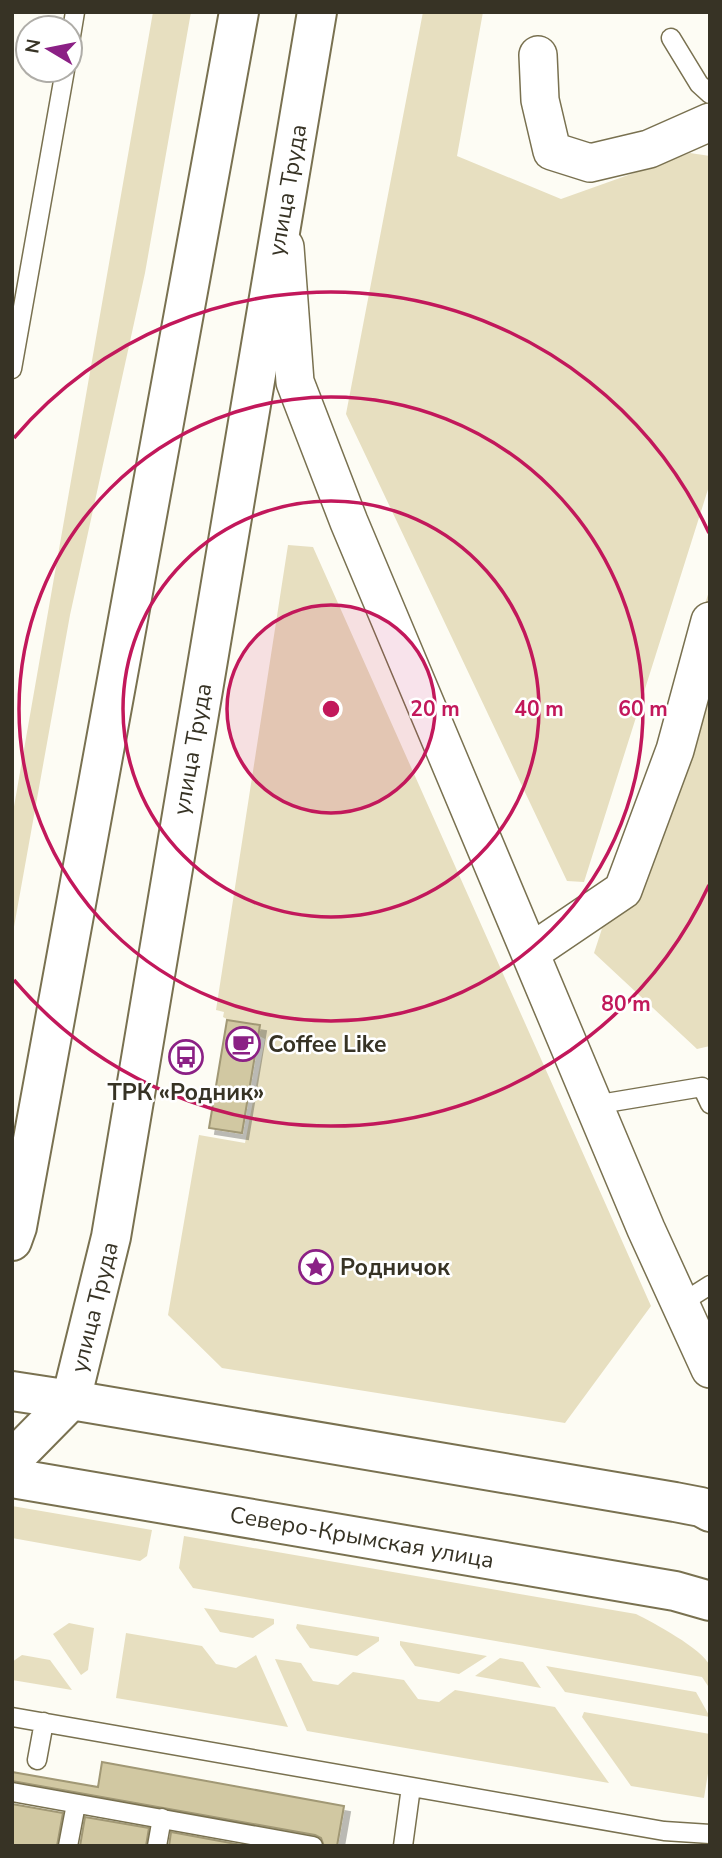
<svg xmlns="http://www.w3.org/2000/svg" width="722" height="1858" font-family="'Nunito Sans',sans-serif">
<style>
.green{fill:#e7dfc0}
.building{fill:#d1c8a2;stroke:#a19875;stroke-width:2;filter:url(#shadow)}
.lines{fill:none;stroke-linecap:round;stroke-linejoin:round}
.lane-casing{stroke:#797150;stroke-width:21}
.street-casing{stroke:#797150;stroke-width:40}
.secondary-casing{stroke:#797150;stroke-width:42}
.primary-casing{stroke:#797150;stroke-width:42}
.lane{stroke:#fff;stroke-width:18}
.street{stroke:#fff;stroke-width:37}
.secondary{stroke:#fff;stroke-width:38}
.primary{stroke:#fff;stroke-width:38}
.ring{fill:none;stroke:#c2185b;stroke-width:3.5}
.labels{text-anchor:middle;stroke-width:5;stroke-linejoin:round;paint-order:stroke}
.street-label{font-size:23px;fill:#373325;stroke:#fff}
.poi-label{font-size:23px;font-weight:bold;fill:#373325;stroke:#fff;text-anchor:start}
.centre{fill:#c2185b;stroke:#fff;stroke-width:3.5}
.ring-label{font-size:21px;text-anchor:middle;font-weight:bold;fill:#c2185b;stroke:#fff;stroke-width:5;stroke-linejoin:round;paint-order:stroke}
</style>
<defs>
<filter id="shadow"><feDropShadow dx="6" dy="6" stdDeviation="0" flood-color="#0004"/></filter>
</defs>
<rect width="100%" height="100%" fill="#fdfcf4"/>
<path class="green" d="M153,12H191L145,273L70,615L12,938V818Z
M423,12H483L457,156L561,199L690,153L710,156V483L584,882L567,881L346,414Z
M288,545L313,547L651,1306L565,1423L222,1368L168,1315L199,1135L245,1143L265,1039L223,1017L224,1012L216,1010Z
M710,588V1046L697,1049L594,953L657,761Z
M12,1506L152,1530L147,1556L140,1561L12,1538Z
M184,1536L636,1614C652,1622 703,1649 710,1666C712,1672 710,1682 710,1689L702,1677L193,1588L179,1568Z
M204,1608L274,1619V1624L253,1638L220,1632Z
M69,1623L94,1628L88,1670L81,1675L53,1634Z
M297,1624L379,1637V1641L357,1656L310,1648L296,1628Z
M126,1633L202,1646L216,1664L236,1668L256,1655L288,1727L116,1698Z
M400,1641L487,1656L459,1674L415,1666L400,1645Z
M22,1655L50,1660L72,1690L12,1680V1662Z
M500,1658L523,1662L541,1688L475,1676Z
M275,1659L301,1663L313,1681L338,1685L353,1672L404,1680L418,1699L439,1702L455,1690L555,1707L609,1783L307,1731Z
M546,1666L696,1692L710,1717L565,1692Z
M584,1712L710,1734V1761L704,1798L631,1786L582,1717Z"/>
<path class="building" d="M227,1020L260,1025L242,1133L209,1128Z
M102,1762L344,1806L337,1846H324L321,1838L315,1835L12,1781V1772L98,1787Z
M12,1804L63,1813L57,1846H12Z
M85,1817L149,1828L146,1846H80Z
M171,1832L247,1846H169Z"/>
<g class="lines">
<g class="lane-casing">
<path id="lane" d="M671,38L699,84L710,94
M70,42L75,12
M12,369L65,70
M594,1105L702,1087L710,1104
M680,1304L710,1285
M12,1717L664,1831L710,1834
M37,1760L44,1722
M12,1792L313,1846
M68,1846L76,1804
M157,1846L162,1818
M403,1846L411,1787"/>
</g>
<g class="street-casing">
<path id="street" d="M538,55L540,100L552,151L590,163L649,149L710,122
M285,247L295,382L349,522L646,1229L710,1369
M530,953L623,890L675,750L710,621"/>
</g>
<g class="secondary-casing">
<path id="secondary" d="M71,1400L675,1502L701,1507L710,1512
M12,1478L675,1591L710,1601"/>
</g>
<g class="primary-casing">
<path id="primary" d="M12,1241L17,1227L239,12
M12,1391L71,1400
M12,1460L71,1400L111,1237L317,12"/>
</g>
<use href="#lane" class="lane"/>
<use href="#street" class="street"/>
<use href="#secondary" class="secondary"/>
<use href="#primary" class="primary"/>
</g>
<circle cx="331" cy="709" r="104" fill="#c2185b" fill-opacity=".12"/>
<g class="ring">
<circle cx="331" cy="709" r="104"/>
<circle cx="331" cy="709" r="208"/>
<circle cx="331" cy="709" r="312"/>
<path d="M709 885A417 417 0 0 1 14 980M14 438A417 417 0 0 1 709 533"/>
</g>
<defs>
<g id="cafe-ring" transform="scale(1.75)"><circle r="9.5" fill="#fff" stroke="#8b2085" stroke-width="1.5"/><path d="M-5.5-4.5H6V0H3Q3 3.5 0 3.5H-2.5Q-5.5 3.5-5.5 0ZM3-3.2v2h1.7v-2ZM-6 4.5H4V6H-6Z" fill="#8b2085"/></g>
<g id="bus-ring" transform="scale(1.75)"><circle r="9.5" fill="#fff" stroke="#8b2085" stroke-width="1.5"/><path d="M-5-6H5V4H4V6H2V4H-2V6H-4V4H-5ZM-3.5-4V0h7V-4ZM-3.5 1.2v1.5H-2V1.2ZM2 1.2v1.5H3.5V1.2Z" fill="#8b2085"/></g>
<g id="sight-ring" transform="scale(1.75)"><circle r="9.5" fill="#fff" stroke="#8b2085" stroke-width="1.5"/><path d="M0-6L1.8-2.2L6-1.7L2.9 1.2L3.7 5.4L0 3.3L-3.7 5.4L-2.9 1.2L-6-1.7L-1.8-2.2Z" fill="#8b2085"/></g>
</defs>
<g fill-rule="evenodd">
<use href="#cafe-ring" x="243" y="1044"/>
<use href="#bus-ring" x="186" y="1057"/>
<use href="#sight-ring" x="316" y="1267"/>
</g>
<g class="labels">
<g class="street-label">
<text transform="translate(287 190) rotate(-80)" y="8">улица Труда</text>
<text transform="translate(192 749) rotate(-80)" y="8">улица Труда</text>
<text transform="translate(94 1307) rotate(-76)" y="8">улица Труда</text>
<text transform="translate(362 1537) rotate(10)" y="8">Северо-Крымская улица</text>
</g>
<g class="poi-label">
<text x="268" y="1052">Coffee Like</text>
<text x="186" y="1100" text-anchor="middle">ТРК «Родник»</text>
<text x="340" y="1275">Родничок</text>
</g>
</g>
<circle cx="331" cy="709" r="10" class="centre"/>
<g class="ring-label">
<text x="435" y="716">20 m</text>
<text x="539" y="716">40 m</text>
<text x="643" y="716">60 m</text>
<text x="626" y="1011">80 m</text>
</g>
<rect width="722" height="1858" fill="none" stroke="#373325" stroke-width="28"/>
<g transform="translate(49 49) rotate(280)"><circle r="33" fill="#ffffff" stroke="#afada8" stroke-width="2"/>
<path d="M0-5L12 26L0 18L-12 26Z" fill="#8b2085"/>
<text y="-10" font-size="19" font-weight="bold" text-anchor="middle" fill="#373325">N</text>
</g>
</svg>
